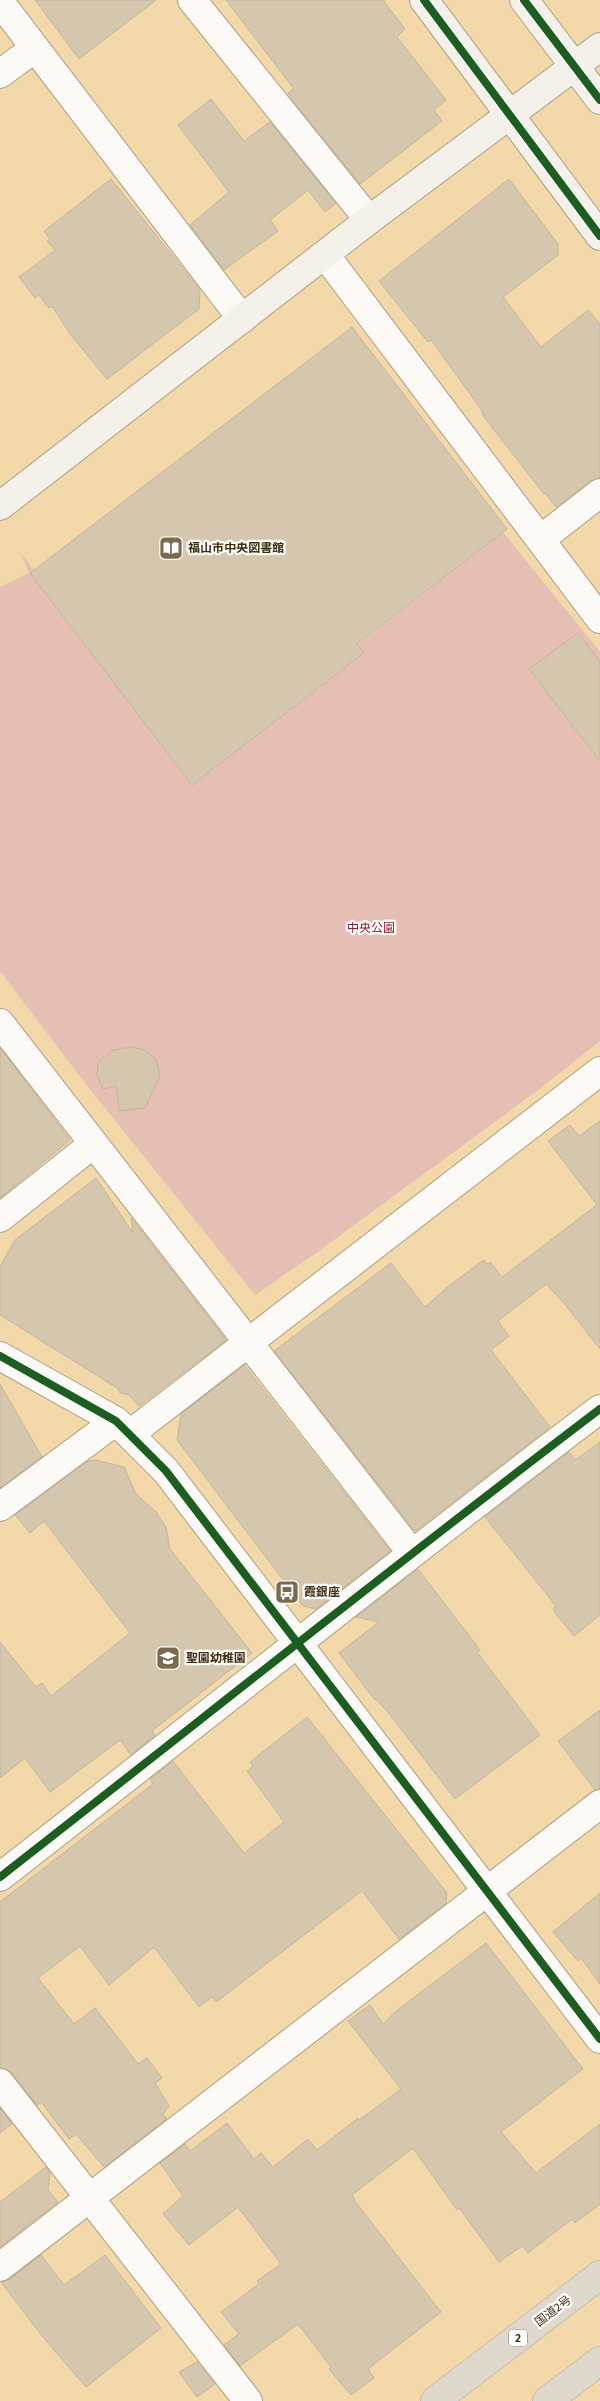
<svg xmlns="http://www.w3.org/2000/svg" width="600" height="2401" font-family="'Fira Sans','Noto Sans JP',sans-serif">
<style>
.built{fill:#f3d8aa}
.green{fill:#e6bfb4}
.building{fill:#d5c7ae;stroke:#c3b59c}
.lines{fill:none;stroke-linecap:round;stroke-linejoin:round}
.street-casing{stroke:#ad9f86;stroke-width:30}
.secondary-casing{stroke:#ad9f86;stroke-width:30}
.highway-casing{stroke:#c6bead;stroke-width:30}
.street{stroke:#fcfaf6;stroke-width:28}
.secondary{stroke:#f4f0ea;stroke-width:28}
.highway{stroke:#dfd8cc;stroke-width:28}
.cycleway-casing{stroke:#fff;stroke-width:11}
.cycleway{stroke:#1b5e20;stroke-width:8}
.labels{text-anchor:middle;stroke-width:4.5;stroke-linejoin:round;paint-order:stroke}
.shield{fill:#fff;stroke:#786d57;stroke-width:1}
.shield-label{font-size:11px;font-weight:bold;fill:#3e2e0f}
.poi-label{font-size:12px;font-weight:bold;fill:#3e2e0f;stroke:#fff;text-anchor:start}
.park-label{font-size:12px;fill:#851f2a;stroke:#fff}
.street-label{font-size:12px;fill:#3e2e0f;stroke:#fff}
</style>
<rect width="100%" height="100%" fill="#ecdec6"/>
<path class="built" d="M0,0H600V2401H0Z"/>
<path class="green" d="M503,532L600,652V1041L541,1088L316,1253L255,1295L81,1078L0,971V587L29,573L21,553L190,775Z"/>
<path class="building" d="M35,0H156L79,59Z
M226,0H383L405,29L397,37L446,100L434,110L442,121L360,184L295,104L288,93L294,89Z
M211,99L244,141L270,122L336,203L325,212L308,190L270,220L278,231L224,270L190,225L229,192L178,125Z
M111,179L200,290L199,309L107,379L70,334L52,306L49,308L39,295L35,298L19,277L55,250L47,241L50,239L44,231Z
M509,179L558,244V255L503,297L541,347L588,310L600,324V478L590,481L556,507L545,493L544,494L484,417L481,409L431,340L428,342L379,281Z
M352,327L507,529L357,644L364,653L192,785L30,573Z
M578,633L600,662V761L529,669Z
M132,1047L145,1050L156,1059L160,1076L145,1108L119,1111L116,1086L103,1089L97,1076L98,1062L113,1050Z
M0,1048L70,1140L0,1198Z
M600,1121V1349L563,1302L546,1284L498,1321L509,1336L491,1350L550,1427L415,1531L274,1351L391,1263L425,1307L450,1285L484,1260L487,1264L490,1262L502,1277L597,1205L548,1141L570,1125L579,1136Z
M96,1178L133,1233L131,1218L226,1340L139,1406L129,1395L120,1393L117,1388L0,1315V1266L15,1240Z
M244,1365L390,1551L316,1609L303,1606L177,1440L181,1414Z
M0,1384L42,1457L0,1488Z
M600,1442V1615L574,1636L556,1614L553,1609L556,1606L485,1517L569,1452L575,1460Z
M95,1460L124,1467L136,1494L156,1512L166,1527L170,1549L252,1653L152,1731L155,1735L131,1755L120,1740L50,1792L25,1758L0,1778V1642L36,1687L42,1683L51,1696L130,1633L44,1521L30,1533L15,1515L88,1461Z
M418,1569L480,1650L477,1652L540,1735L455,1799L391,1716L376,1699L375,1700L339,1653L379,1622L356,1617Z
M600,1710V1789L595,1790L558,1741Z
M307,1717L447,1893L446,1903L399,1939L362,1891L216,2002L212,1997L199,2007L154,1947L109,1985L80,1946L38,1978L74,2024L95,2008L138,2064L147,2058L162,2078L155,2083L169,2106L163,2114L167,2119L104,2167L76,2134L69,2139L41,2102L37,2105L12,2073L6,2069L0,2068V1902L153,1784L150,1779L173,1761L244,1853L284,1822L247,1771L253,1766L250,1762Z
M600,1893V1984L581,1958L578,1961L553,1932Z
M486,1943L583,2069L501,2132L536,2173L600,2124V2204L575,2223L572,2219L528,2253L522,2246L499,2262L459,2208L457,2210L413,2148L352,2195L355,2199L354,2200L441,2312L368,2369L374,2378L351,2395L329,2369L331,2367L298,2324L240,2366L224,2345L239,2334L221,2312L259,2284L257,2281L281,2264L238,2207L189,2245L163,2214L183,2196L160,2163L185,2144L190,2151L227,2123L254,2159L261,2153L273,2167L308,2139L317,2150L358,2118L359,2120L401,2089L348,2021L370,2005L383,2024L396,2011Z
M0,2108L12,2124L0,2133Z
M46,2167L50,2173L48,2190L58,2202L0,2247V2202Z
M41,2255L64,2285L105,2255L161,2328L86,2387L42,2336L1,2282L10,2279Z
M197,2362L215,2384L197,2397L179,2372Z"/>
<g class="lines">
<g class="street-casing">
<path id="street" d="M192,0L369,220
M0,2L242,319
M0,74L35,48
M326,256L600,619
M541,539L600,493
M0,1023L411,1552
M0,1218L93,1144
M0,1356L116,1421L166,1471L600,2039
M130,1434L600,1071
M0,1507L116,1421
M0,1877C200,1721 398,1562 600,1409
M0,2083L248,2401
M0,2267L600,1804"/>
</g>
<g class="secondary-casing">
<path id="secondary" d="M424,0L600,236
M524,0L600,100
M0,506L369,220L600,47"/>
</g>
<g class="highway-casing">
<path id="highway" d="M435,2401L600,2275
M547,2401L600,2361"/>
</g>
<use href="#street" class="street"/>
<use href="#secondary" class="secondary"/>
<use href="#highway" class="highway"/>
<g class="cycleway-casing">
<path id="cycleway" d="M424,0L600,236
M524,0L600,100
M0,1356L116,1421L166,1471L600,2039
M0,1877C200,1721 398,1562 600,1409"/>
</g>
<use href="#cycleway" class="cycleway"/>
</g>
<defs>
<g id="library-square" transform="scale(1.25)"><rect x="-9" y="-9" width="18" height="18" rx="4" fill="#7b6c4f" stroke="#fff"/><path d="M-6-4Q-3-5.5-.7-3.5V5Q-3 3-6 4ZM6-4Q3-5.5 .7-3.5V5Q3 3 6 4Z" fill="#fff"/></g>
<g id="bus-square" transform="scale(1.25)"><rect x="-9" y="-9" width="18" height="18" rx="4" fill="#7b6c4f" stroke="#fff"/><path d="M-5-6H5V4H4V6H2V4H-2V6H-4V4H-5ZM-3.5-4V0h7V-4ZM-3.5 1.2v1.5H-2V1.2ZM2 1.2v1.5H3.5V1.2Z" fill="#fff"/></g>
<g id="school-square" transform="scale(1.25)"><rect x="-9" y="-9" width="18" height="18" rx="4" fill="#7b6c4f" stroke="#fff"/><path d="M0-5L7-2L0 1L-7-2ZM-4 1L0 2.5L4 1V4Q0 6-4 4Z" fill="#fff"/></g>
</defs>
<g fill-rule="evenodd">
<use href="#library-square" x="171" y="548"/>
<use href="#bus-square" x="287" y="1592"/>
<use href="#school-square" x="168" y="1658"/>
</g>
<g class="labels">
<rect class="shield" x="509" y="2329.5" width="18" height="17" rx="4"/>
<g class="shield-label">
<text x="518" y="2342">2</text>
</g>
<g class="poi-label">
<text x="188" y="552">福山市中央図書館</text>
<text x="304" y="1596">霞銀座</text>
<text x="186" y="1662">聖園幼稚園</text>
</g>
<g class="park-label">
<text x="371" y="932">中央公園</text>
</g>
<g class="street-label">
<text transform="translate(553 2311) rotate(-37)" y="4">国道2号</text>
</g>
</g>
</svg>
